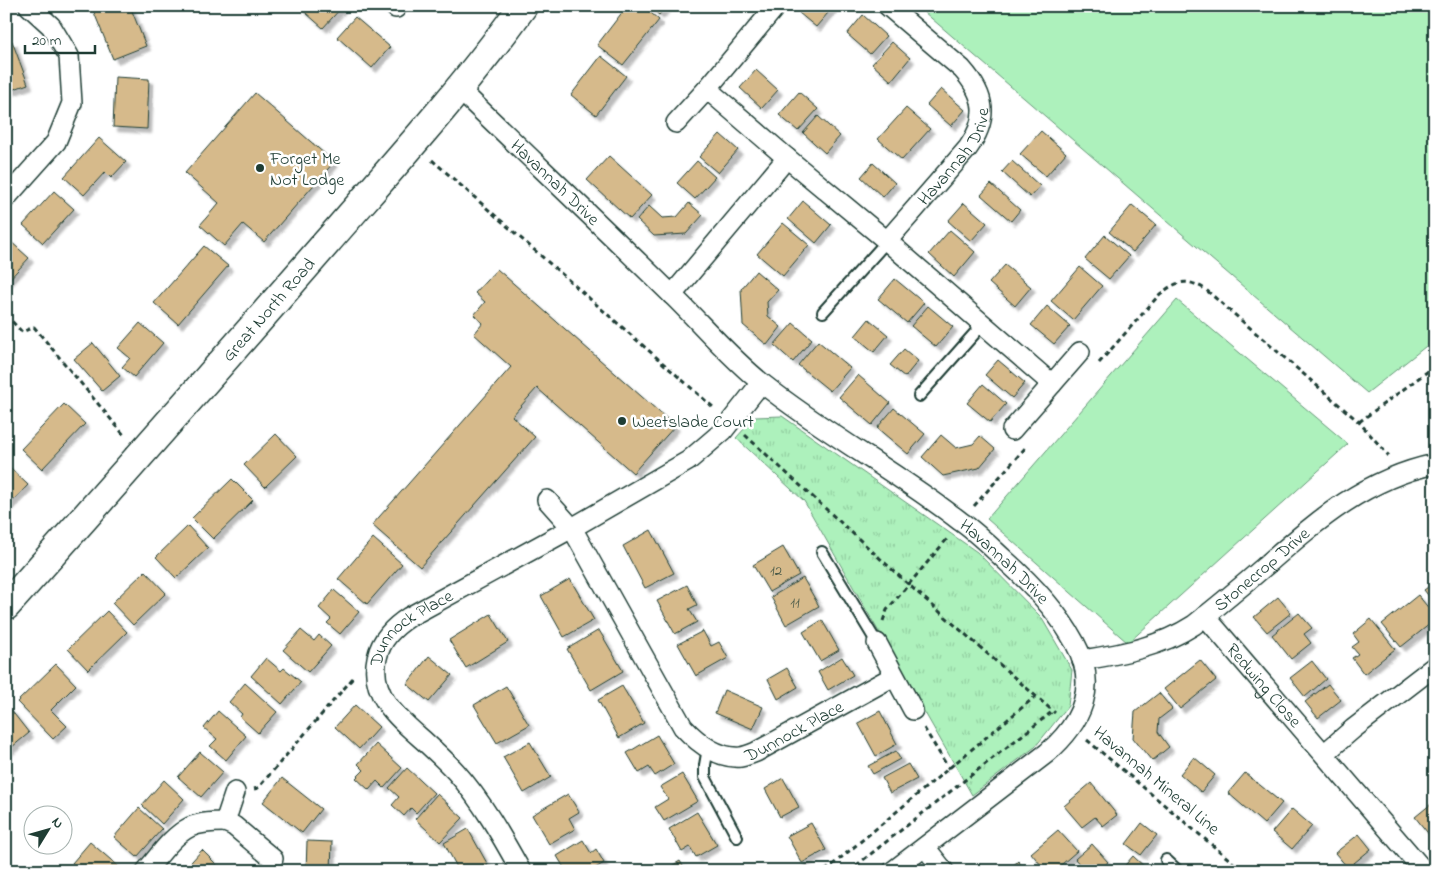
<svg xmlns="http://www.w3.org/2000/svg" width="1441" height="877" font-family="'Indie Flower',sans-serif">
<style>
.grass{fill:url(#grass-tufts);stroke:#669778}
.park{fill:#adf1bc;stroke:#669778}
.building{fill:#d6ba8b;stroke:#1f3d34;filter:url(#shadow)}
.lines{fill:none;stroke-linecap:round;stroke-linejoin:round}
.service-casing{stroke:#1f3d34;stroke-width:14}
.minor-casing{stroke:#1f3d34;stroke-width:22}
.secondary-casing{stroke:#1f3d34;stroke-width:31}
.path{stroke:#1f3d34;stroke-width:3;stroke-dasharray:5 4;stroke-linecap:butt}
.service{stroke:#fff;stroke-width:10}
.minor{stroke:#fff;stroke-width:19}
.secondary{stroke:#fff;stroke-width:28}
.poi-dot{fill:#1f3d34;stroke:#fff;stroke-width:2}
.labels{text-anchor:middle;stroke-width:5;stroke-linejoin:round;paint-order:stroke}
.number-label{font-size:15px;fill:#4d5c4a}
.street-label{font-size:18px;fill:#1f3d34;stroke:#fff}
.poi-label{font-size:18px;fill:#1f3d34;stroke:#fff;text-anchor:start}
</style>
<defs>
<pattern id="grass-tufts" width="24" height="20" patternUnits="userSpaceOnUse" patternTransform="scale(1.25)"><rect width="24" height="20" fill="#adf1bc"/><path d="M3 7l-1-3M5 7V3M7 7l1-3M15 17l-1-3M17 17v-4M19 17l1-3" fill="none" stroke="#94d0a2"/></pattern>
<filter id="shadow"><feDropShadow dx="4.5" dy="4.5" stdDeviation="1" flood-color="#0004"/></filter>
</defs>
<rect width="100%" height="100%" fill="#fff"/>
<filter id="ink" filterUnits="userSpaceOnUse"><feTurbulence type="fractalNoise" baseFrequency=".02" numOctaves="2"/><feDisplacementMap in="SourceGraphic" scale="10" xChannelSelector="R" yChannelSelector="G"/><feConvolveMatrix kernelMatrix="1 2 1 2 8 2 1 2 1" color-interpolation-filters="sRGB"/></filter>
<g filter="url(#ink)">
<path class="grass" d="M782,416L977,552L1041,617L1072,670L1068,706L1035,747L972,795L804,501L736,438L755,417Z"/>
<path class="park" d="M917,6H1435V339L1367,393Z
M1177,300L1348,444L1128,643L987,519Z"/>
<path class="building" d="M104,6H130L146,46L113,59L93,10Z
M298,6H342V7L323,28Z
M627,6H643L659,20L623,65L597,45Z
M649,6H666L659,15Z
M805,6H834L816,27L799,13Z
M863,15L886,36L870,54L847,34Z
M355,17L390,47L372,68L337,37Z
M12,41L28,84L6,92V43Z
M892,42L910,58L891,81L872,64Z
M601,56L626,76L596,115L571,95Z
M756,70L778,90L762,108L740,88Z
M115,77L149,79L147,129L113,127Z
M941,89L965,110L951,126L927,105Z
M799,92L818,109L798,131L779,115Z
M255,93L334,162L264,242L243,224L224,246L200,225L219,203L185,173Z
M906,108L930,129L902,160L878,139Z
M818,116L840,136L825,153L803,133Z
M1041,131L1066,153L1046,176L1020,154Z
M720,134L738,150L718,173L699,157Z
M99,138L126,162L111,178L105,172L84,195L64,177Z
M609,156L652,195L630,219L587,180Z
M697,161L715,177L695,199L677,183Z
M1012,161L1040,186L1030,197L1002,172Z
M873,163L895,183L883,197L861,177Z
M991,184L1020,210L1011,221L981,195Z
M54,191L74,209L43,243L23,225Z
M803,201L831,225L816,243L788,219Z
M689,203L703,215L686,234L654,236L637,220L649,206L662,218L677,217Z
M964,203L987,223L971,241L948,221Z
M1132,205L1156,225L1133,252L1109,232Z
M783,223L809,245L783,276L757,254Z
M950,230L975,252L954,277L929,254Z
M1105,235L1129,256L1109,279L1085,259Z
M9,240L29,258L6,283V243Z
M204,246L228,266L178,324L154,303Z
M1005,265L1031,287L1015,306L989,283Z
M1080,267L1102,286L1073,320L1051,301Z
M497,269L675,426L633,473L537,388L512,416L535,437L420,567L372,525L511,367L474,334L483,323L474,315L485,302L475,293Z
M756,271L778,290L767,302L768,316L781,327L767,345L743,325L741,289Z
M895,279L924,303L907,323L878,299Z
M928,306L953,327L936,347L911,326Z
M1047,306L1070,326L1054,344L1031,325Z
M869,319L888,335L874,352L855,336Z
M140,323L163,343L134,377L122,367L130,358L118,348Z
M793,323L812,339L793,362L774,345Z
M818,341L850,368L830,391L798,365Z
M93,343L120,376L102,391L74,359Z
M904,349L918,361L905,377L890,365Z
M998,360L1025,383L1012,398L985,375Z
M858,375L890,403L872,425L839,397Z
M983,384L1006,404L990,422L967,403Z
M64,404L85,424L42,469L21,449Z
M894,408L925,434L908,454L877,428Z
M276,434L297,456L265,487L244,465Z
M941,435L956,448L973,444L980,436L995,449L979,468L943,476L922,457Z
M7,465L28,485L6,508V465Z
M232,479L253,500L213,539L192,518Z
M188,526L208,548L176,578L156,557Z
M651,530L674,573L645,588L623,546Z
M373,538L402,564L367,604L338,579Z
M783,547L799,575L769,592L753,565Z
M145,571L166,593L133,625L112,603Z
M803,578L819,606L786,625L771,597Z
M570,579L594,620L564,637L541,596Z
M1435,582V604L1424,590Z
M687,585L697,605L689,609L697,622L675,634L657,601Z
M334,590L359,612L340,634L327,623L331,619L319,608Z
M1418,595L1435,616V620L1401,647L1382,624Z
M1278,597L1291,613L1267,632L1254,617Z
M107,611L127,632L88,670L68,649Z
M1299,613L1312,628L1304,634L1311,643L1291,659L1272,635Z
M491,614L508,642L466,668L449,640Z
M1371,619L1395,649L1364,674L1352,658L1358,654L1352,647L1359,642L1353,634Z
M822,620L839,650L820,661L803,632Z
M301,630L314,641L319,635L331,646L308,672L283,650Z
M599,630L623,671L591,690L567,649Z
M703,631L711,646L719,642L728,658L696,676L678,644Z
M429,656L452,675L429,702L407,684Z
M842,657L853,675L828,690L818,672Z
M266,658L281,671L284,668L301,682L282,704L251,676Z
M1200,660L1216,680L1180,709L1164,689Z
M1312,661L1326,679L1305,697L1290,678Z
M56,664L76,685L51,710L67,726L53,739L17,702Z
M787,668L798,687L778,699L768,679Z
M245,683L277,712L258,733L240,717L242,714L229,702Z
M1328,684L1341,700L1318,718L1305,702Z
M506,686L529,725L497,743L474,705Z
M622,686L644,723L619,738L598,700Z
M724,690L763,707L753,729L715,713Z
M1159,693L1172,709L1159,719L1158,732L1169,747L1152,761L1133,738L1135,712Z
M355,705L379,727L359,749L335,727Z
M11,710L29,733L6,752V714Z
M218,711L246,736L226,760L210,746L217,739L204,728Z
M880,711L897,744L876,756L858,723Z
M657,735L674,764L655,776L649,767L639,773L627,753Z
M530,742L551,777L524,793L503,757Z
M376,744L402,768L384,788L377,781L369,790L356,778L364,770L358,764Z
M896,751L900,759L873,774L868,766Z
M200,752L223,772L201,797L178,777Z
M1194,757L1215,775L1201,792L1180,774Z
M908,764L917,779L890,793L882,778Z
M407,768L434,793L416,813L411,808L404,816L392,805L399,797L389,788Z
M1245,773L1282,803L1264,824L1228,793Z
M682,774L698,801L664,821L655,807L668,799L660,787Z
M282,778L321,809L302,833L263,802Z
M783,778L799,807L780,817L765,789Z
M164,780L184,799L162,824L142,805Z
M1091,783L1117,815L1103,826L1095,817L1082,827L1064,806Z
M437,794L463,818L440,842L415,819Z
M568,794L579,812L569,818L575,829L549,844L532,815Z
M1431,804L1435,808V834L1431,837L1415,817Z
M139,808L162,829L137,857L114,837Z
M1292,809L1312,826L1292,849L1272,832Z
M697,812L717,845L696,857L690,847L682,852L669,829Z
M811,823L826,850L802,863L787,836Z
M1142,823L1157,835L1141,855L1126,844Z
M468,829L488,865L477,871H459L444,843Z
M1058,830L1077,851L1054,871H1046L1031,853Z
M1359,834L1371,849L1348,868L1335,853Z
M583,840L591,853L596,849L604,863L590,871H566L557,856Z
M307,841L332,842L331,871H306Z
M90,842L118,866L114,871H81L72,863Z
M1092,844L1108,862L1098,871H1085L1075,859Z
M202,850L223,871H183Z
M1133,856L1149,871H1120Z
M680,861L686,871H663Z
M1018,861L1027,871H1007Z"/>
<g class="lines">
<g class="service-casing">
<path id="service" d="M823,312L887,241
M919,396L983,324
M822,552L877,643
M708,748L705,765V777L737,837
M1166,860L1178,871"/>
</g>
<g class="minor-casing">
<g id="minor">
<path d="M394,6L396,8"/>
<path id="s1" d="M459,89C529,157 600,224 670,293C701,323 729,357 763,384C826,434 897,472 960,521C976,532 990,546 1004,559C1031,583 1057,610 1075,643C1099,686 1082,723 1047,753L893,871"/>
<path d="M707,89L787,158L887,241L1052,384"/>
<path d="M676,123L707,89L776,6"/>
<path d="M6,198L56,142L72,103L69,56L51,26L29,6"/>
<path id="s2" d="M887,241L968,148C989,118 986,96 962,69L888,6"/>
<path d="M672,295L787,158"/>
<path d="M1012,430L1080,352"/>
<path id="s3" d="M547,500L572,528L683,727C698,743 718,759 741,757C746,756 751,754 756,752L894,676"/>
<path id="s4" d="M1205,616L1424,871"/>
<path d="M877,643L913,710"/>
<path id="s5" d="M1082,660C1122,654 1160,647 1194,625C1218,606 1241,587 1264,567C1317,521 1364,479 1435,464"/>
<path d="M1324,754L1353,729L1435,666"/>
<path d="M235,792L225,822L234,826L273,859"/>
<path d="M925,847L944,871"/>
<path d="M146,871C159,856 172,836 190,827C201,822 214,822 225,822"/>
<path id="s6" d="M521,871C502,837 482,801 456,772C445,760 434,750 423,740C398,718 369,695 377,658C381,639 394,627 409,617L572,528L688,461L723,431L761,383"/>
</g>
</g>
<g class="secondary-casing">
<g id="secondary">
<path id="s7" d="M6,606C114,485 221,364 327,242C394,165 463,89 523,6"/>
</g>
</g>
<path class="path" d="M432,160L714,408
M6,315L22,332L34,327L124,435
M1099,363L1160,294C1177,281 1186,278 1205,289L1359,422L1389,456
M1359,422L1435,366
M745,435L908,584L1055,713
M974,506L1026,447
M883,621L887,610L948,538
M924,728L949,769
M1087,740L1243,871
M254,789L258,788L353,678
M825,871L1036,696
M849,871L1053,711"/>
<use href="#service" class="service"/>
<use href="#minor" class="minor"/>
<use href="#secondary" class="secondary"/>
</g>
</g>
<g class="poi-dot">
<circle cx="260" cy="168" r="5"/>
<circle cx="622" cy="421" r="5"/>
</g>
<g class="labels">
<g class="number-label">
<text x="776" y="575">12</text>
<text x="795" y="607">11</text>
</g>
<g class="street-label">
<text dy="6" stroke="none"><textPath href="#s2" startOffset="109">Havannah Drive</textPath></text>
<text dy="6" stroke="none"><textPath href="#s1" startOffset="134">Havannah Drive</textPath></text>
<text dy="6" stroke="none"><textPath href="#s7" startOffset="396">Great North Road</textPath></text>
<text dy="6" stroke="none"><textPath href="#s1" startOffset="724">Havannah Drive</textPath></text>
<text dy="6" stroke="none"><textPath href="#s5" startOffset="206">Stonecrop Drive</textPath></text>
<text dy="6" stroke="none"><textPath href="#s6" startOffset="311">Dunnock Place</textPath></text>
<text dy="6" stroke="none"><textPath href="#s4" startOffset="91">Redwing Close</textPath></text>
<text dy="6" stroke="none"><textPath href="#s3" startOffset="392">Dunnock Place</textPath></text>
<text transform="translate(1157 780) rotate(40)" y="6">Havannah Mineral Line</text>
</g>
<g class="poi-label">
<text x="270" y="164">Forget Me<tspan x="270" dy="21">Not Lodge</tspan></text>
<text x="632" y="427">Weetslade Court</text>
</g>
</g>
<rect width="1441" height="877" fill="none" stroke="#fff" stroke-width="25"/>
<rect x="12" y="12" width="1416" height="852" fill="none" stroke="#1f3d34" stroke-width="2" filter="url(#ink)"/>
<g transform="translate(48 830) rotate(53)"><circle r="24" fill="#ffffff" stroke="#a5b1ae"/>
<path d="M0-4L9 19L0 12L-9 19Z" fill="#1f3d34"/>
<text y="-8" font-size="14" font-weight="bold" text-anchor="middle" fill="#1f3d34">N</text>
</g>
<path d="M25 45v8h70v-8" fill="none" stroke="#1f3d34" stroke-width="2.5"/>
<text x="32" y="45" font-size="15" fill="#1f3d34" stroke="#ffffff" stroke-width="4" paint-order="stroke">20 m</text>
</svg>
